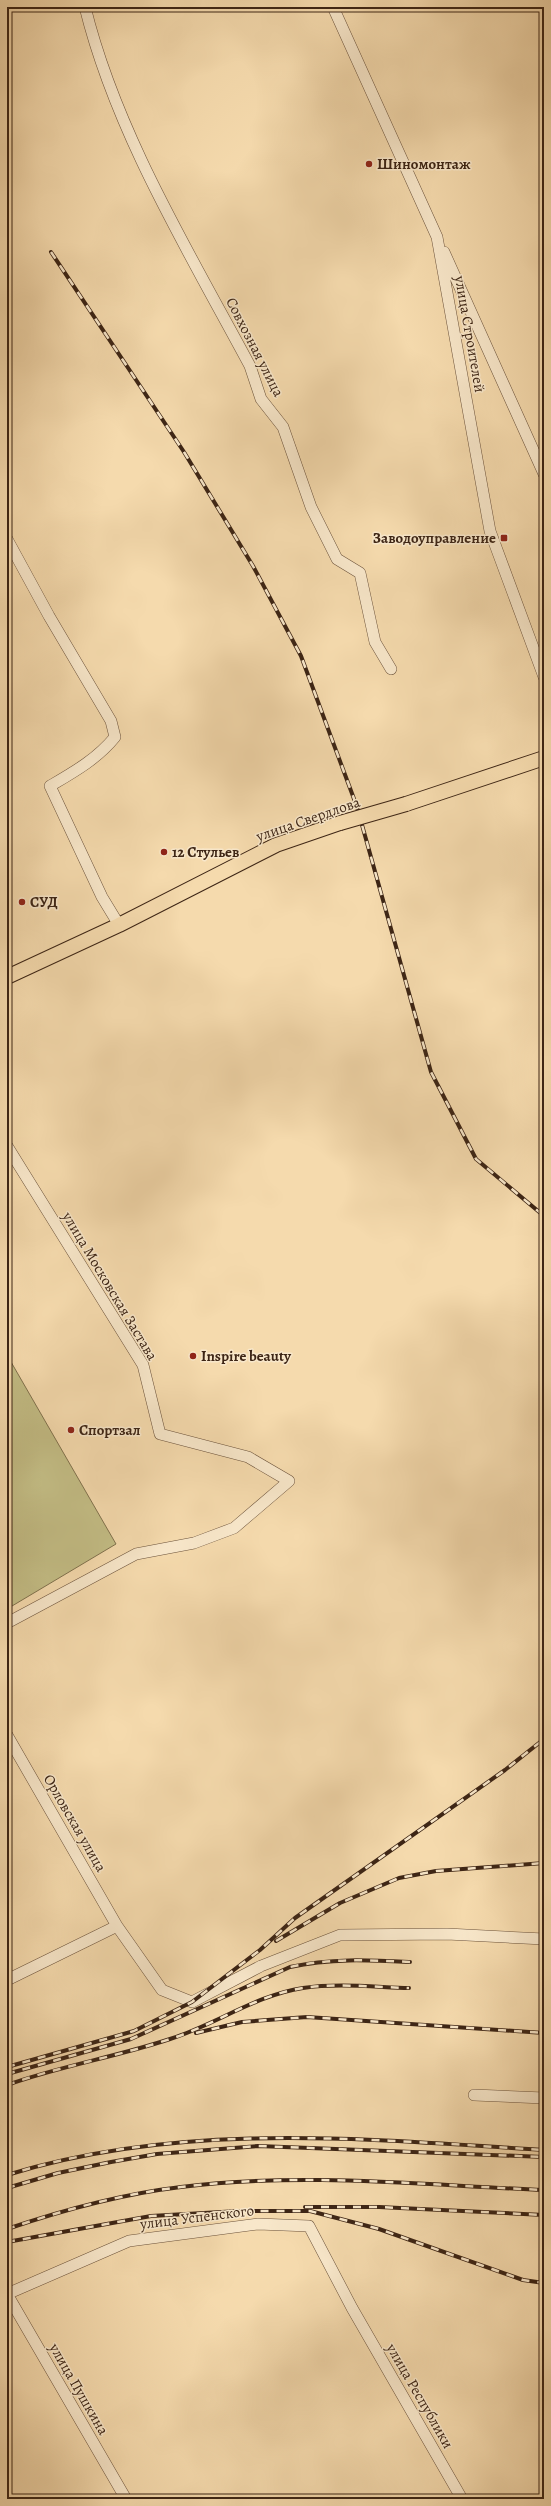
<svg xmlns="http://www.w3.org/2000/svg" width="551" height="2506" font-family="Alegreya,serif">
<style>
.green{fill:#c3bd85;stroke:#80714d}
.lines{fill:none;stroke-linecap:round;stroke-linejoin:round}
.minor-casing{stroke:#6b523b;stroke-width:12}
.major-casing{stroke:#3d2515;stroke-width:16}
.minor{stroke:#f8e7ca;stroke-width:11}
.major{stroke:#f5daad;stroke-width:14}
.rail-casing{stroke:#3d2515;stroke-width:4}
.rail{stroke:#f8e7ca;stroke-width:2.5;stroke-dasharray:8;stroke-linecap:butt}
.major-bridge-casing{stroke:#3d2515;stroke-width:16;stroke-linecap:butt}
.major-bridge{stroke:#f5daad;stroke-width:14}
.poi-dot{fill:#8f2418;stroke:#f8e7ca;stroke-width:1.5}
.labels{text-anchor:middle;stroke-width:3;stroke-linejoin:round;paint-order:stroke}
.poi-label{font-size:15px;font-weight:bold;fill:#3d2515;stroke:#f8e7ca;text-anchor:start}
.street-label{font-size:15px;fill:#3d2515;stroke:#f8e7ca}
</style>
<rect width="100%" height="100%" fill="#f5daad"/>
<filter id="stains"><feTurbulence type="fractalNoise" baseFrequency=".005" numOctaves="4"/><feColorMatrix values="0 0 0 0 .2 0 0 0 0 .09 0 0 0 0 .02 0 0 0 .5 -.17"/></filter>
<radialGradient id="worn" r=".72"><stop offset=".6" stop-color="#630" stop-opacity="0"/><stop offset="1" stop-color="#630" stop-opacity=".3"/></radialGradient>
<path class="green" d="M7,1355L116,1544L7,1609Z"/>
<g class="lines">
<g class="minor-casing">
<path id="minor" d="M85,7C116,133 189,252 250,366L261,399L283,427L311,507L337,559L360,573L375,642L391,669
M333,7L437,237L490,531L544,677
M444,252L544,474
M7,539L49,616L111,721L115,737C97,759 74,772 50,786L102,897L119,925
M7,1146L143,1365L160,1434L248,1457L289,1481L234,1528L194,1543L136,1554L7,1623
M7,1735L117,1926L162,1990L192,2002L261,1966L340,1935L447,1934L544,1939
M7,1980L117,1926
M474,2095L544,2098
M7,2294L129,2241L258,2224L309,2226L352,2308L462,2499
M7,2294L126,2499"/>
</g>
<g class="major-casing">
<path id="major" d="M406,804L544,758
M7,977L119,925L276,845L340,823"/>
</g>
<use href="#minor" class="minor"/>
<use href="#major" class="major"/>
<g class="rail-casing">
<path id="rail" d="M51,252L184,452L253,566L301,656L357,807L431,1072L476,1159L544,1216
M276,1941L340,1903L399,1878L436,1871L544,1863
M196,2033L242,2022L307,2017L544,2033
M7,2067L134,2031L192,2002L260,1950L295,1918L505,1770L544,1739
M7,2074L131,2039L290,1967C330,1958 369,1960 410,1962
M7,2085C60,2066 116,2057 170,2039C215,2025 256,1995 303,1988C337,1983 374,1987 409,1988
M7,2175C181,2121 365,2139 544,2150
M7,2188L58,2173L111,2162L157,2154L258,2146L544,2157
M305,2207H379L544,2215
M7,2229C63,2210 122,2194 181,2187C301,2172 423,2185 544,2190
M7,2242L151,2216L239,2211H310L379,2229L523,2280L544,2283"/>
</g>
<use href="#rail" class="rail"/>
<g class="major-bridge-casing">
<path id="major-bridge" d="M340,823L406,804"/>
</g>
<use href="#major-bridge" class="major-bridge"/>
</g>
<g class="poi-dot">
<circle cx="369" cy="164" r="4"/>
<rect x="500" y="534" width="8" height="8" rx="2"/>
<circle cx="164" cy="852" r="4"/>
<circle cx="22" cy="902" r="4"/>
<circle cx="193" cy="1356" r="4"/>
<circle cx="71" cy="1430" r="4"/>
</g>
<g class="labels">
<g class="poi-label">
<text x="377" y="169">Шиномонтаж</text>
<text x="496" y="543" text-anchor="end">Заводоуправление</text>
<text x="172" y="857">12 Стульев</text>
<text x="30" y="907">СУД</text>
<text x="201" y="1361">Inspire beauty</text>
<text x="79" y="1435">Спортзал</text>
</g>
<g class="street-label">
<text transform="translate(470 334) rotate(80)" y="5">улица Строителей</text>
<text transform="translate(255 347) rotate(63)" y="5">Совхозная улица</text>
<text transform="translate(308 819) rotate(-19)" y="5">улица Свердлова</text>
<text transform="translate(110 1286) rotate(59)" y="5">улица Московская Застава</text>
<text transform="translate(75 1823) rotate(60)" y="5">Орловская улица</text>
<text transform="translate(197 2217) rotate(-7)" y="5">улица Успенского</text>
<text transform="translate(79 2389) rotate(60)" y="5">улица Пушкина</text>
<text transform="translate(420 2396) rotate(60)" y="5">улица Республики</text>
</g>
</g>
<rect width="551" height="2506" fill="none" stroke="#f5daad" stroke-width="24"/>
<rect x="8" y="8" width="535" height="2490" fill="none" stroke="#3d2515" stroke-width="2"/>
<rect x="12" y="12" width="527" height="2482" fill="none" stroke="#3d2515"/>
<rect width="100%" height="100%" filter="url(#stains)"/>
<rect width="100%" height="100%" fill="url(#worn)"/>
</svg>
